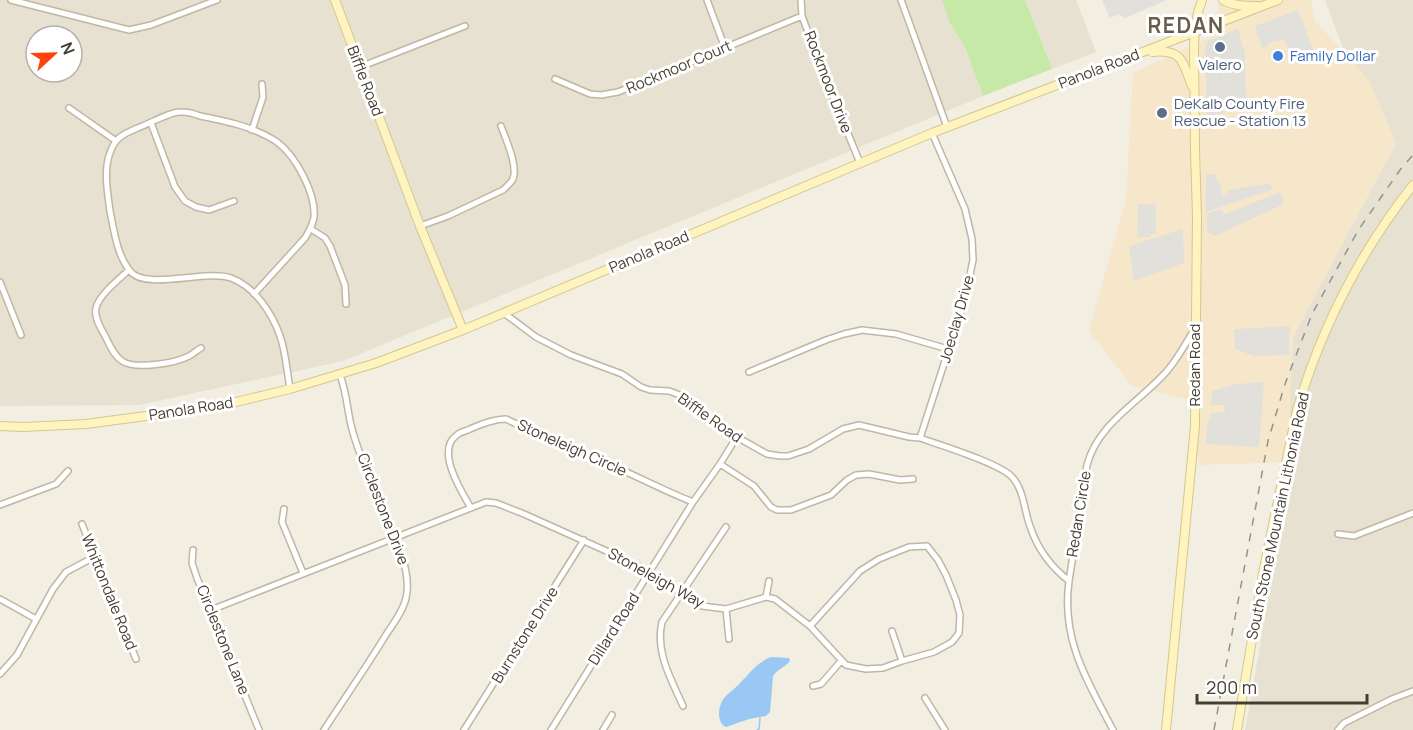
<svg xmlns="http://www.w3.org/2000/svg" width="1413" height="730" font-family="Manrope,sans-serif">
<style>
.residential{fill:#e6e1d0;fill-rule:evenodd}
.commercial{fill:#f6e7cb}
.green{fill:#c7e9a8}
.parking{fill:#e2e0db}
.water{fill:#99c8f4}
.lines{fill:none;stroke-linecap:round;stroke-linejoin:round}
.stream{stroke:#99c8f4;stroke-width:1.5}
.street-casing{stroke:#beb7a4;stroke-width:8}
.secondary-casing{stroke:#d4c78e;stroke-width:10}
.street{stroke:#fff;stroke-width:5}
.secondary{stroke:#fff4bf;stroke-width:8}
.rail{stroke:#939393;stroke-width:1.5;stroke-dasharray:8 8;stroke-linecap:butt}
.service-dot{fill:#5c6f8a;stroke:#fff;stroke-width:2}
.shop-dot{fill:#3f7fe0;stroke:#fff;stroke-width:2}
.labels{text-anchor:middle;stroke-width:6;stroke-linejoin:round;paint-order:stroke}
.shop-label{font-size:15px;fill:#366cbe;stroke:#fff;text-anchor:start}
.service-label{font-size:15px;fill:#4e5e75;stroke:#fff}
.street-label{font-size:15px;fill:#443e32;stroke:#fff}
.district-label{font-size:21px;font-weight:bold;letter-spacing:1.5px;fill:#675d49;stroke:#fff}
</style>
<rect width="100%" height="100%" fill="#f2eee2"/>
<path class="residential" d="M0,0H942L949,22L965,47L983,96L343,361L139,405L0,406ZM36,36H72V72H36Z
M1025,0H1076L1096,52L1052,69Z
M1325,0H1413V730H1245L1259,652L1287,462L1293,337L1396,143L1369,81L1345,53Z"/>
<path class="commercial" d="M1220,0H1311L1314,20L1345,53L1369,81L1396,143L1293,337L1287,462L1199,465L1189,400L1131,385L1089,331L1126,199L1133,73L1211,37Z"/>
<path class="green" d="M942,0H1025L1052,69L983,96L965,47L949,22Z"/>
<path class="parking" d="M1102,0H1167L1125,18L1119,14L1110,18Z
M1298,10L1316,58L1300,65L1298,62L1294,64L1284,39L1278,41L1277,40L1268,44V46L1262,48L1255,26Z
M1238,29L1245,54L1246,106L1242,108H1223V114L1207,115L1205,48L1208,41Z
M1216,174L1217,182H1220L1223,196L1228,195V190L1271,183L1272,190L1206,212V175Z
M1280,192L1284,204L1215,236L1208,233L1207,227V214L1220,209L1225,214Z
M1138,204H1156V234H1151L1150,237H1137Z
M1183,229L1184,263L1134,281L1129,246Z
M1290,326L1289,355L1254,356L1235,349L1234,329Z
M1264,382L1259,447L1206,444L1207,425L1211,413L1225,412L1224,405H1211L1212,391L1236,384Z"/>
<path class="water" d="M771,657L789,658L790,661C785,667 778,669 773,676L770,712L766,716L749,719L726,727C716,722 718,706 724,698C727,694 732,691 735,688C747,677 755,663 771,657Z"/>
<g class="lines">
<path class="stream" d="M757,730L759,729L760,718"/>
<g class="street-casing">
<path id="street" d="M11,0L129,30L151,25L217,0
M707,0L725,48
M801,0L802,16L822,70L860,163
M901,0L947,127
M360,67L465,26
M555,79L590,94L601,95L618,92L802,16
M69,108L116,141
M151,123L175,187L185,201L196,207L209,210L234,201
M252,130L263,97L262,84
M420,226L448,216L503,190C506,187 511,183 513,179C518,165 506,140 501,126
M311,229L325,238L330,246L345,285L346,304
M129,270C119,279 99,295 96,308C94,317 100,327 104,334C109,343 113,355 122,361C135,370 176,363 189,356C193,354 197,350 201,348
M0,282L21,335
M254,294L305,238C309,231 313,225 314,217C316,194 296,156 277,142C255,127 226,121 200,116C195,114 188,112 182,112C171,111 151,123 140,127C131,131 119,135 114,144C102,164 107,189 110,211C114,231 117,255 130,271C145,291 206,269 231,278C255,287 272,313 280,336C286,353 287,372 290,389
M504,313L536,337L571,355L622,374L641,387L650,390L669,391L685,397L728,432L767,454L780,456H788L809,449L843,429L859,425L909,437L920,438C940,445 1002,464 1013,478C1024,491 1024,510 1030,526C1037,548 1050,566 1069,581
M749,372L826,340L844,334L862,330L896,334L948,349
M920,438L965,299L973,260L972,239L965,209L932,133
M720,464L754,486L771,507L777,510H791L831,495L847,480L856,475L869,474L900,480L913,479
M0,505L56,484L68,471
M471,508C461,491 435,450 457,435C460,432 466,431 470,429C481,424 494,419 506,419C543,437 580,452 617,468C643,479 667,492 693,502
M284,509L282,522L303,573
M82,524L136,659
M1338,534L1354,536L1413,513
M193,550L192,563L197,578L259,730
M766,597L769,581
M0,599L36,619
M726,609L729,639
M211,610L486,502L496,503L524,514L633,563L702,606L726,609L766,597L775,599L810,626L846,665L866,669L883,668L902,661L934,652L952,642L959,633L960,615L956,600L946,575L938,560L927,546L909,547L879,559L860,571L810,626
M892,631L902,661
M0,674L17,655L53,589L66,572L96,556
M813,686L821,684L841,661
M925,698L945,730
M683,706C671,679 655,652 662,622L726,527
M324,730C344,699 365,669 384,638C392,625 403,612 406,598C414,565 384,516 372,485C365,467 357,448 352,429C347,411 347,393 340,375
M464,730L584,540
M551,730L693,502L720,464L736,438
M603,730L612,715
M1113,730C1087,680 1061,640 1069,581L1087,465C1098,423 1140,402 1167,371C1178,358 1186,343 1195,328
M1338,730L1344,723L1392,699L1413,691"/>
</g>
<g class="secondary-casing">
<path id="secondary" d="M335,0L420,226L463,330
M1223,0C1233,6 1246,6 1258,6
M1152,52C1183,49 1182,61 1192,86
M0,426L23,427L86,424L183,411L232,403L290,389L376,363L463,330L932,133L1278,0
M1166,730L1195,426L1197,216L1195,151L1194,48C1194,32 1196,15 1202,0
M1237,730L1263,573L1297,410C1321,329 1361,251 1413,185"/>
</g>
<use href="#street" class="street"/>
<use href="#secondary" class="secondary"/>
<path class="rail" d="M1214,730L1268,441L1285,384L1312,314L1359,229L1400,170L1413,155"/>
</g>
<g class="service-dot">
<circle cx="1220" cy="47" r="6"/>
<circle cx="1162" cy="113" r="6"/>
</g>
<circle class="shop-dot" cx="1278" cy="56" r="6"/>
<g class="labels">
<g class="shop-label">
<text x="1290" y="61">Family Dollar</text>
</g>
<g class="service-label">
<text x="1220" y="70">Valero</text>
<text x="1174" y="109" text-anchor="start">DeKalb County Fire<tspan x="1174" dy="17">Rescue - Station 13</tspan></text>
</g>
<g class="street-label">
<text transform="translate(679 67) rotate(-23)" y="5">Rockmoor Court</text>
<text transform="translate(1099 69) rotate(-21)" y="5">Panola Road</text>
<text transform="translate(365 81) rotate(69)" y="5">Biffle Road</text>
<text transform="translate(828 82) rotate(69)" y="5">Rockmoor Drive</text>
<text transform="translate(649 252) rotate(-23)" y="5">Panola Road</text>
<text transform="translate(957 319) rotate(-74)" y="5">Joeclay Drive</text>
<text transform="translate(1195 365) rotate(-90)" y="5">Redan Road</text>
<text transform="translate(191 409) rotate(-9)" y="5">Panola Road</text>
<text transform="translate(710 418) rotate(35)" y="5">Biffle Road</text>
<text transform="translate(572 448) rotate(24)" y="5">Stoneleigh Circle</text>
<text transform="translate(383 509) rotate(69)" y="5">Circlestone Drive</text>
<text transform="translate(1079 514) rotate(-81)" y="5">Redan Circle</text>
<text transform="translate(1278 516) rotate(-78)" y="5">South Stone Mountain Lithonia Road</text>
<text transform="translate(656 578) rotate(29)" y="5">Stoneleigh Way</text>
<text transform="translate(109 592) rotate(68)" y="5">Whittondale Road</text>
<text transform="translate(614 629) rotate(-58)" y="5">Dillard Road</text>
<text transform="translate(525 635) rotate(-58)" y="5">Burnstone Drive</text>
<text transform="translate(223 640) rotate(68)" y="5">Circlestone Lane</text>
</g>
<g class="district-label">
<text x="1186" y="33">REDAN</text>
</g>
</g>
<g transform="translate(54 54) rotate(68)"><circle r="28" fill="#ffffff" stroke="#b4b2ad" stroke-width="1.5"/>
<path d="M0-4.5L10 22L0 15L-10 22Z" fill="#ff420c"/>
<text y="-9" font-size="16" font-weight="bold" text-anchor="middle" fill="#443e32">N</text>
</g>
<path d="M1197 694v9h170v-9" fill="none" stroke="#443e32" stroke-width="3"/>
<text x="1206" y="694" font-size="18" fill="#443e32" stroke="#ffffff" stroke-width="4.5" paint-order="stroke">200 m</text>
</svg>
